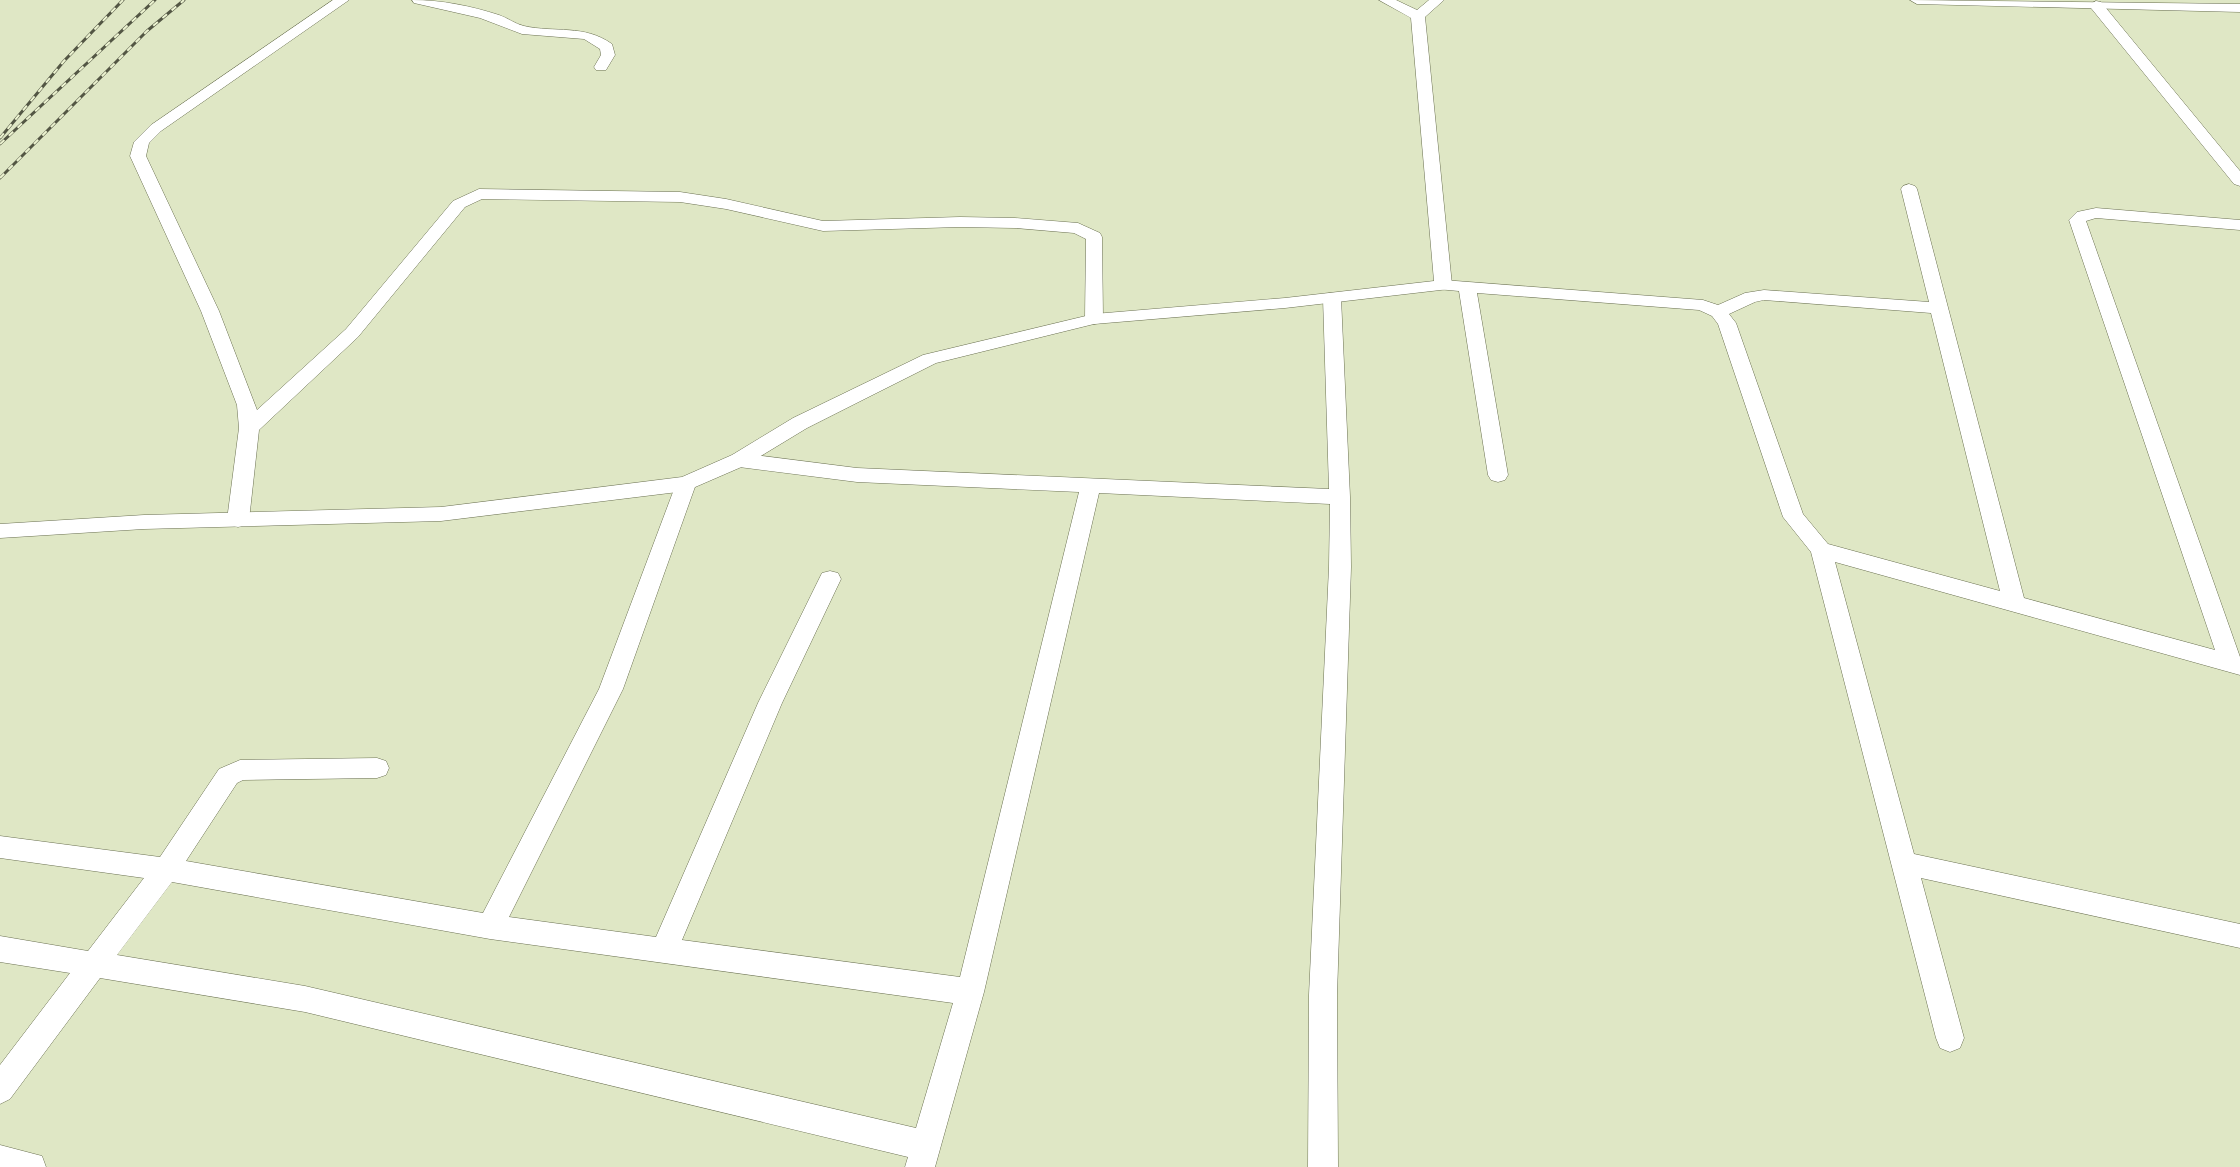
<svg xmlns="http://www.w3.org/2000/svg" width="2240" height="1167" font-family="Karla,sans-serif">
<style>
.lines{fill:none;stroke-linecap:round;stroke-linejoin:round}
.minor-casing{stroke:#6b7152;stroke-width:1}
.tertiary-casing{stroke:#6b7152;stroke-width:1}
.minor{fill:#fff;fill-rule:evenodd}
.tertiary{fill:#fff;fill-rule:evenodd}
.rail-casing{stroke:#535644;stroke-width:3}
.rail{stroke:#edf4d1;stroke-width:2;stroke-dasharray:6;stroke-linecap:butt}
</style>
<rect width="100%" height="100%" fill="#dfe7c5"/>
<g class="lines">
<g class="minor-casing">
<path id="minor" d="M333,0H349L161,131L149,143L146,156L219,311L257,410L346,329L453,201L479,189L680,192L726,199L823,221L960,217L1015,218L1078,223L1100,233L1102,237L1103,319L1100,323L1094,324L1088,323L1085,319L1086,239L1074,233L1015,228L960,227L823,231L726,209L680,202L482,199L465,207L358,337L259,430L249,520L245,525L238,527L231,525L227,520L239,428L237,405L201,311L130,156L134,142L151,125Z
M412,0C442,0 471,6 499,15C508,18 515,24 524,26C555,33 584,24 612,44L615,55L606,70H596L594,67L601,55L600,49L584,39L522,34L480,18L414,3Z
M2096,1L2101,2L2240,171V186L2234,184L2091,8L2089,5Z
M1909,184L1915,186L1917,189L2024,598L2215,650L2069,220L2077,212L2096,208L2240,220V230L2096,218L2086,221L2240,657V675L1835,562L1914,854L2240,924V948L1921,878L1964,1038L1960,1048L1950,1052L1940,1048L1936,1038L1811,552L1783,517L1718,324L1712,316L1699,310L1477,293L1508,475L1505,480L1498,482L1491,480L1488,475L1459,291L1437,289L1434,285L1437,281L1443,280L1703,300L1718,305L1745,293L1764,290L1929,302L1901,189L1903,186ZM1764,300L1931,313L2000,591L1828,544L1803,514L1736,323L1729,314L1755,302Z
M1332,293L1338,294L1341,298L1350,497L1351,567L1337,995L1338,1167H1308L1309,995L1329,567L1330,504L1099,493L984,992L935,1167H905L908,1157L305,1012L100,978L10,1099L0,1104V1065L70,973L0,962V936L88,951L144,878L0,858V836L160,857L219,769L240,760L377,758L386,761L389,768L386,775L377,778L243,780L237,783L186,861L483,913L599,689L676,484L679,479L686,477L693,479L696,484L623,689L509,917L656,937L758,703L819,579L822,573L830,571L838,573L841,579L782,703L682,940L960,977L1079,492L857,482L739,467L732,465L729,460L732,455L739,453L857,468L1329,489L1323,298L1326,294ZM172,882L490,939L953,1003L916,1128L305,986L117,955Z
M0,1145L42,1156L46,1167H0Z"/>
</g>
<g class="tertiary-casing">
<path id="tertiary" d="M1379,0H1396L1417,10L1429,0H1444L1425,17L1452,285L1449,289L1285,308L1094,324L936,363L807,428L746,465L686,491L441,521L144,529L0,538V524L144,515L441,507L682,477L732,455L793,418L923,355L1094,314L1285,298L1434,281L1411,18Z
M1910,0L2240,4V12L1917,4Z"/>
</g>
<use href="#minor" class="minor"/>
<use href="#tertiary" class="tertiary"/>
<g class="rail-casing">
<path id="rail" d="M0,138L64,61L123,0
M0,144L155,0
M0,178L147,31L184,0"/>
</g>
<use href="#rail" class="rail"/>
</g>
</svg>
